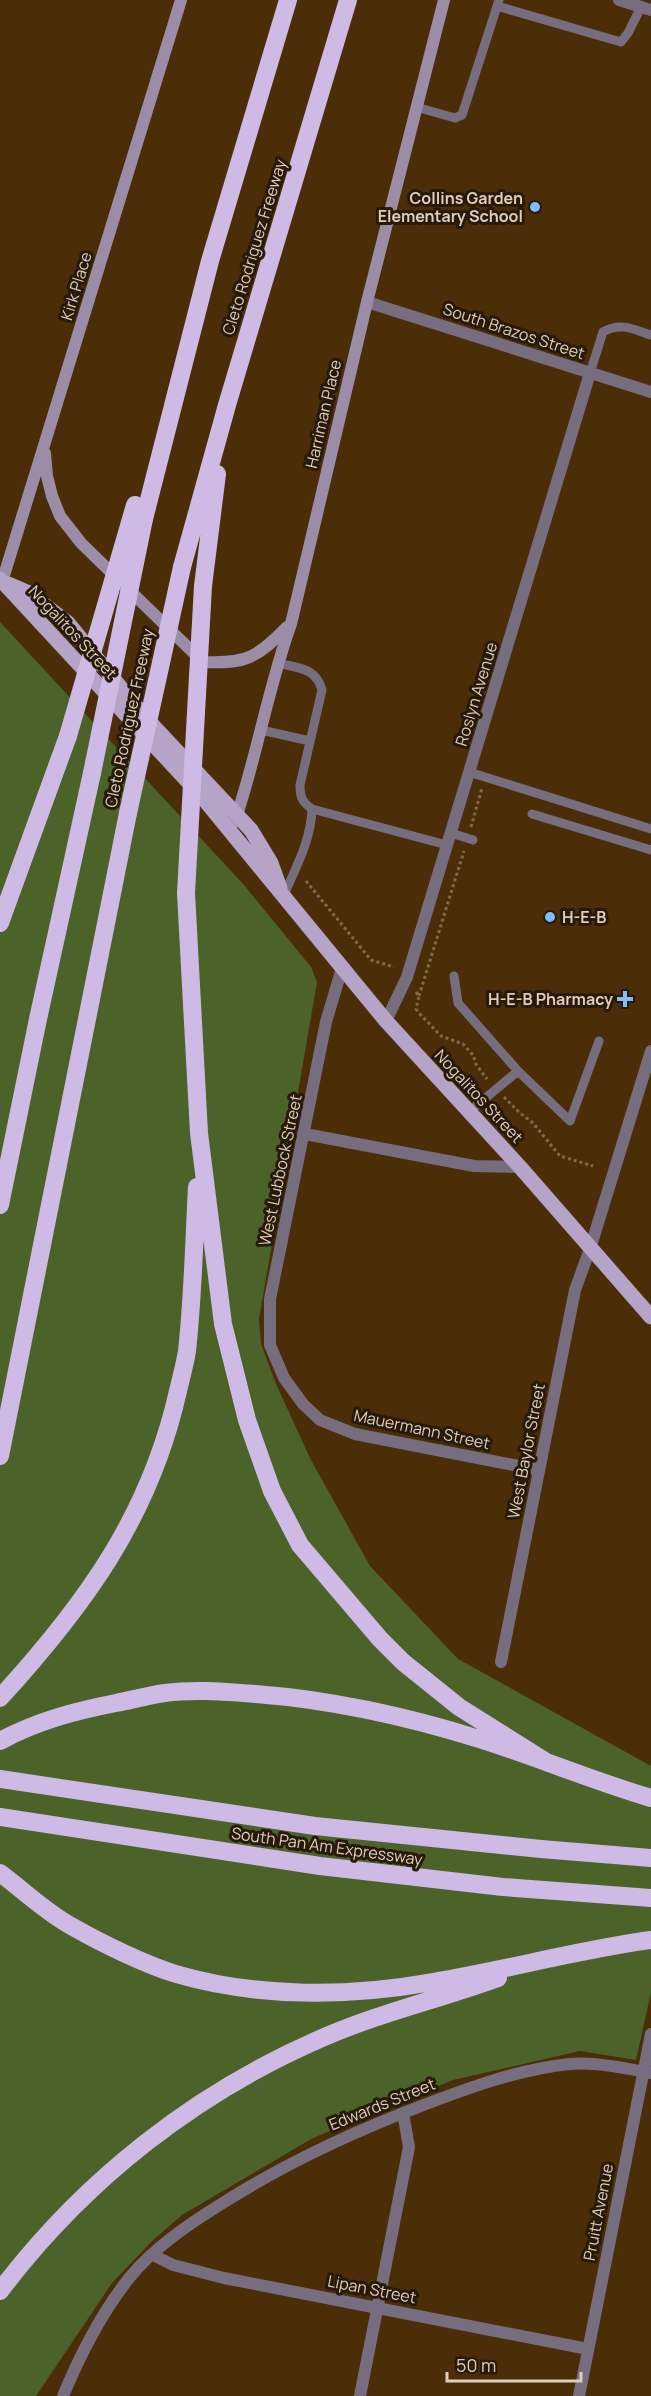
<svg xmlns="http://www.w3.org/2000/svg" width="651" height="2396" font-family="Manrope,sans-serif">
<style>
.green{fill:#4b6329}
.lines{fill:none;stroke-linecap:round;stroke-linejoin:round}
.path{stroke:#836a4c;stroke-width:3;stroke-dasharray:3 3;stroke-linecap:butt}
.service{stroke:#766d7f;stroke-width:9}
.minor{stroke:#766d7f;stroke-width:12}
.tertiary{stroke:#766d7f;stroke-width:12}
.secondary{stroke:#9b8ca8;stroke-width:12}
.primary{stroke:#b6a3c8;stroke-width:15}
.motorway{stroke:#cfb9e5;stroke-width:18}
.motorway-bridge{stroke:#cfb9e5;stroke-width:18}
.poi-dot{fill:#7ebdf9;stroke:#271a0b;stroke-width:2}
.labels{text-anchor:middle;stroke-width:6;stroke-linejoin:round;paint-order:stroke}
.poi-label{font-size:16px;font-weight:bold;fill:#e0cebb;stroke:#271a0b;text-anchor:end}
.street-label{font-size:16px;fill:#e0cebb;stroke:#271a0b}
</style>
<rect width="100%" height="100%" fill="#4b2e08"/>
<path class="green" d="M0,622L244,885L311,967L317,982L259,1319L261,1344L276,1384L311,1460L370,1566L458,1659L651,1766V1992L636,2060L580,2051L453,2080L313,2138L182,2215L151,2242L112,2283L36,2396H0Z"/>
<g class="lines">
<path class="path" d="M471,827L482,788
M306,881L371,960L394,967
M416,992L419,996L416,1009L418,1012L441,1036L463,1044L474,1056L475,1063L487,1079
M419,996L464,851
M504,1097L520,1113L533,1123L560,1156L593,1166"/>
<path class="service" d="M497,6L621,42L628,33L641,7
M416,107L455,118L462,115L499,0
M590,373L603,332C620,322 633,329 651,335
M277,663C297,668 316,667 322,690L300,785C300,797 302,802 312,809L447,845
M261,730L310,741
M469,772L651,829
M532,814L651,850
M451,833L473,840
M283,897C295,869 311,841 312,809
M454,976L458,1003L518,1071
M470,1111L518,1071L570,1121L599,1041"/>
<path class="minor" d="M619,0L651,10
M342,968L326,1022L270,1299V1345L284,1378L303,1404L320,1420L355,1434L539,1470
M386,1021L407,977L590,373
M305,1134L474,1166L520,1167
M501,1662L575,1290L590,1249L651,1051
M153,2255L173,2265L224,2278L588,2349
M63,2396C80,2355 102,2312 130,2277C154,2248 186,2226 218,2206C282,2165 350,2133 421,2106C468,2088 519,2069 570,2064C596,2062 625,2068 651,2073
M360,2396L409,2147L403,2113
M579,2396L651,2034"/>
<path class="tertiary" d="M367,302L651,392"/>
<path class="secondary" d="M45,453L47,476L52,496L60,516L81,543L203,662C246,664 257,658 287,627
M2,582L181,0
M235,821C257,756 268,688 291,624L367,302L444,0"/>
<path class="primary" d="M0,579L203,798L386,1021L520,1167L651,1317
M8,584L29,593L68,623L143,715L251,830L271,863L280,888"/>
<path class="motorway" d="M144,519L210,261L288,0
M182,567L227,405L348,0
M203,586L217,474
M186,893L199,1133L223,1324L247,1420L272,1491L300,1545L380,1639L403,1662L459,1707L548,1763
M0,923L68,736
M0,1205L38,1019L92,773
M0,1456L128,813
M0,1698C85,1605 150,1516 178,1391C181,1378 185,1364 187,1351C193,1297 194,1242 197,1187
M0,1741C37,1721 75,1711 116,1703C132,1700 149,1695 165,1693C195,1689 227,1692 256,1694C332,1700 406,1716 479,1739C537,1757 593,1781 651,1798
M0,1779L315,1826L541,1849L651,1858
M0,1817L320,1866L503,1887L651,1898
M0,1873C23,1890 48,1914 73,1927C101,1943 146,1965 176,1974C258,1998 349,1997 433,1982C506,1970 577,1950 651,1940
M0,2291C84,2180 195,2093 322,2038C379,2013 440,1999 498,1978"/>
<path class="motorway-bridge" d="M68,736L135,505
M92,773L144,519
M128,813L182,567
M186,893L203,586"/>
</g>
<g class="poi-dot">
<circle cx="535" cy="207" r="6"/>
<circle cx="550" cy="917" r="6"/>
<path d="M622 990h6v6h6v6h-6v6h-6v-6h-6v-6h6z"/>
</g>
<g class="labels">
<g class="poi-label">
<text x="523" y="204">Collins Garden<tspan x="523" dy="18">Elementary School</tspan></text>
<text x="562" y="923" text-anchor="start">H-E-B</text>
<text x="613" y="1005">H-E-B Pharmacy</text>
</g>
<g class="street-label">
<text transform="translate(254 247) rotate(-73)" y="6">Cleto Rodriguez Freeway</text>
<text transform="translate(76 286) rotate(-73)" y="6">Kirk Place</text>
<text transform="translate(514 331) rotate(18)" y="6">South Brazos Street</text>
<text transform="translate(323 414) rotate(-77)" y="6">Harriman Place</text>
<text transform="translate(73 632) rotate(47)" y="6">Nogalitos Street</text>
<text transform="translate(476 694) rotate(-73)" y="6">Roslyn Avenue</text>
<text transform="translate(129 718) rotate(-78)" y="6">Cleto Rodriguez Freeway</text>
<text transform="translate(479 1096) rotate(47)" y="6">Nogalitos Street</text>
<text transform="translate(280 1170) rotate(-78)" y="6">West Lubbock Street</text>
<text transform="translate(422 1429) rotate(12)" y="6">Mauermann Street</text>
<text transform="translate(526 1451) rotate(-79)" y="6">West Baylor Street</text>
<text transform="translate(327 1846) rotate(8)" y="6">South Pan Am Expressway</text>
<text transform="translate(382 2104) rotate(-22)" y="6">Edwards Street</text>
<text transform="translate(598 2212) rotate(-79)" y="6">Pruitt Avenue</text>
<text transform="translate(372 2289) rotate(11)" y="6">Lipan Street</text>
</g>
</g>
<path d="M447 2372v9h134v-9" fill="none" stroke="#e0cebb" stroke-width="3"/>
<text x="456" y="2372" font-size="18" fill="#e0cebb" stroke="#271a0b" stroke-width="4.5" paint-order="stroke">50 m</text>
</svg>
